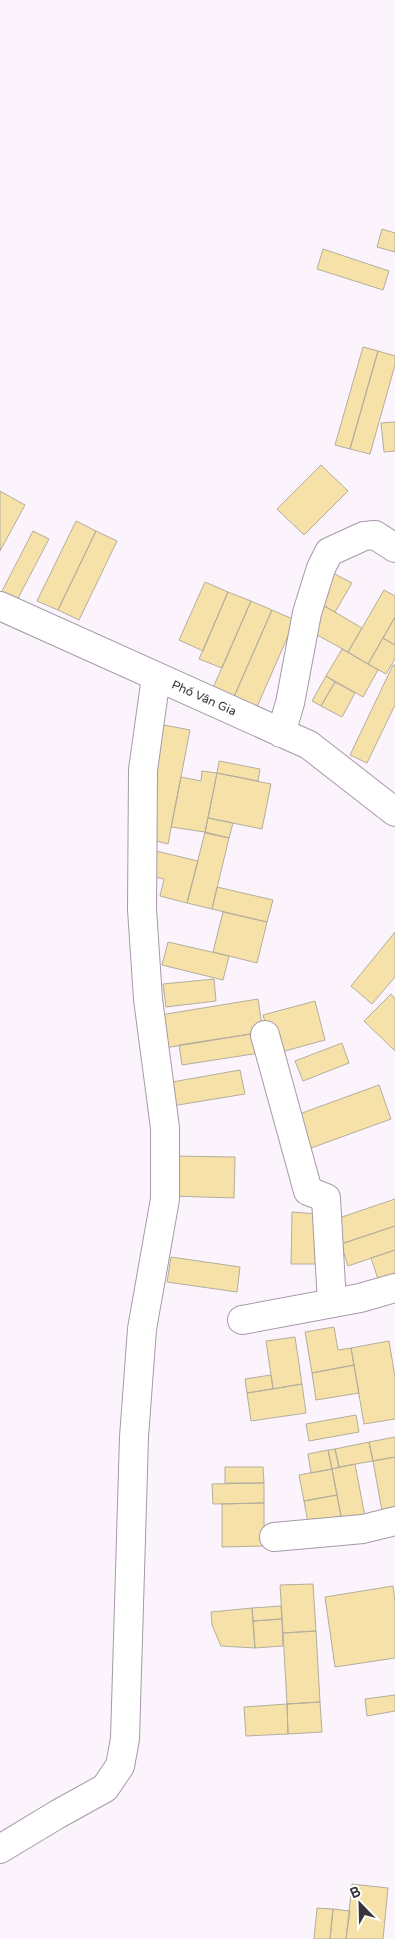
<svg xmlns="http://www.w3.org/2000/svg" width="395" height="1939" font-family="'Varela Round',sans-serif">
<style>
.building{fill:#f6e1a9;stroke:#b4ae9c}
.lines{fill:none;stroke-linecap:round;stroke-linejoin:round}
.minor-casing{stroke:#a699a8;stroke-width:30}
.minor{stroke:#fff;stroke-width:28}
.labels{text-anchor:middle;stroke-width:5;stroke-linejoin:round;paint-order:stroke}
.street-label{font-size:12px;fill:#39343a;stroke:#fff}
</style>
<rect width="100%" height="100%" fill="#fcf4fd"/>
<path class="building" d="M382,229L395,233V252L377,247Z
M323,249L389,271L383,290L317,269Z
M363,347L378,351L350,449L335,445Z
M378,351L395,356V365L370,454L350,449Z
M395,422V451L384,452L381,423Z
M321,465L348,491L304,535L277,509Z
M0,491L25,505L0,551Z
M76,521L96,531L58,610L37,601Z
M33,531L49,539L15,604L0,595Z
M96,531L117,541L79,620L58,610Z
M331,572L352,583L335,612L315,601Z
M205,582L228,592L203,651L179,640Z
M384,590L395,596V617L368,664L348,652Z
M228,592L251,601L222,668L199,659Z
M251,601L272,610L230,706L209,697Z
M323,605L362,628L348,652L308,630Z
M272,610L295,620L253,716L230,706Z
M395,617V645L383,638Z
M383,638L395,645V659L386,674L368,664Z
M342,649L378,670L363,697L326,676Z
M393,665H395V705L367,763L350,755Z
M326,676L335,682L321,706L312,701Z
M335,682L355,693L342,717L321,706Z
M164,725L190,730L168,844L152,840L154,772Z
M219,761L260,769L258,781L217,773Z
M202,771L217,773L205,832L171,827L181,777L201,781Z
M217,773L271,784L262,829L208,818Z
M208,818L233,823L229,838L205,833Z
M205,832L229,838L212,909L187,903Z
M156,851L198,861L187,903L160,896L164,879L150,876Z
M217,887L273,900L267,922L212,909Z
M223,912L267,922L257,963L213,952Z
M395,932V977L372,1004L351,986Z
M168,942L229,956L223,980L162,965Z
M214,979L216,1001L166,1007L163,984Z
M391,994L395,999V1051L364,1021Z
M258,999L263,1032L159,1049L154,1016Z
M315,1001L325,1040L274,1054L263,1015Z
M263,1032L266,1052L182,1065L179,1045Z
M342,1043L349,1063L303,1081L295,1061Z
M240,1070L245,1094L166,1107L161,1084Z
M379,1085L391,1119L303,1151L291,1117Z
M173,1156L235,1157L234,1198L172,1196Z
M395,1199V1226L341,1244L333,1220Z
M292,1212L319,1214L318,1264H291Z
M395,1226V1250L348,1266L341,1244Z
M395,1250V1273L378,1279L371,1258Z
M171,1257L240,1267L237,1292L167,1282Z
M334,1327L338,1350L351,1348L354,1365L312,1373L305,1332Z
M295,1337L302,1384L273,1389L266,1341Z
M389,1341L395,1377V1419L364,1424L351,1348Z
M354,1365L359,1393L316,1400L312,1373Z
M271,1375L273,1389L247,1393L245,1379Z
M302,1384L306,1413L251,1421L247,1393Z
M356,1415L359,1432L309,1441L306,1424Z
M395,1437V1457L373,1461L369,1442Z
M369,1442L373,1461L339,1467L335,1449Z
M335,1449L339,1467L332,1469L328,1450Z
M328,1450L332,1469L311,1473L308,1454Z
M395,1457V1519L384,1522L373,1461Z
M355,1464L366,1522L343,1527L332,1469Z
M225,1467H263L264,1483H225Z
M332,1469L337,1495L304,1501L299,1475Z
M264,1483V1503L213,1504L212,1484Z
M337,1495L341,1516L308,1523L304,1501Z
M264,1503V1546L222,1547V1504Z
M313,1584L316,1631L283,1633L280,1585Z
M393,1586L395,1601V1658L335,1667L325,1597Z
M281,1606L282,1619L253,1621L252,1608Z
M252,1608L255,1648L221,1646L212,1625L211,1612Z
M282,1619L283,1646L255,1648L253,1621Z
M316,1631L320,1702L287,1704L283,1633Z
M395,1695V1711L367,1716L365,1699Z
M320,1702L322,1732L288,1734L287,1704Z
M287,1704L288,1734L246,1736L244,1707Z
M352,1884L388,1888L383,1939H346Z
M317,1908L333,1909L330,1939H314Z
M333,1909L350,1911L346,1939H330Z"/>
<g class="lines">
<g class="minor-casing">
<path id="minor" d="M0,606L309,745L395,812
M281,733L290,703L307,613L321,568L329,552L364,536L375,535L395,548
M265,1035L308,1191L326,1198L332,1303
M242,1320L360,1298L395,1288
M274,1537L363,1529L395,1521
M0,1849L58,1814L105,1788L120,1766L125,1739L134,1437L142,1329L165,1199V1128L148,999L142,909L143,770L156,677"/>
</g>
<use href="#minor" class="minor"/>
</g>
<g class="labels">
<g class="street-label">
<text transform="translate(204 698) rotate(24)" y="4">Phố Vân Gia</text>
</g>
</g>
<g transform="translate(360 1904) rotate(337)" stroke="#ffffff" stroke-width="4" paint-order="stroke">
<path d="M0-4L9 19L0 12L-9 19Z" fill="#39343a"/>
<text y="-8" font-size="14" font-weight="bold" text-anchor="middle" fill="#39343a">B</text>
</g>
</svg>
